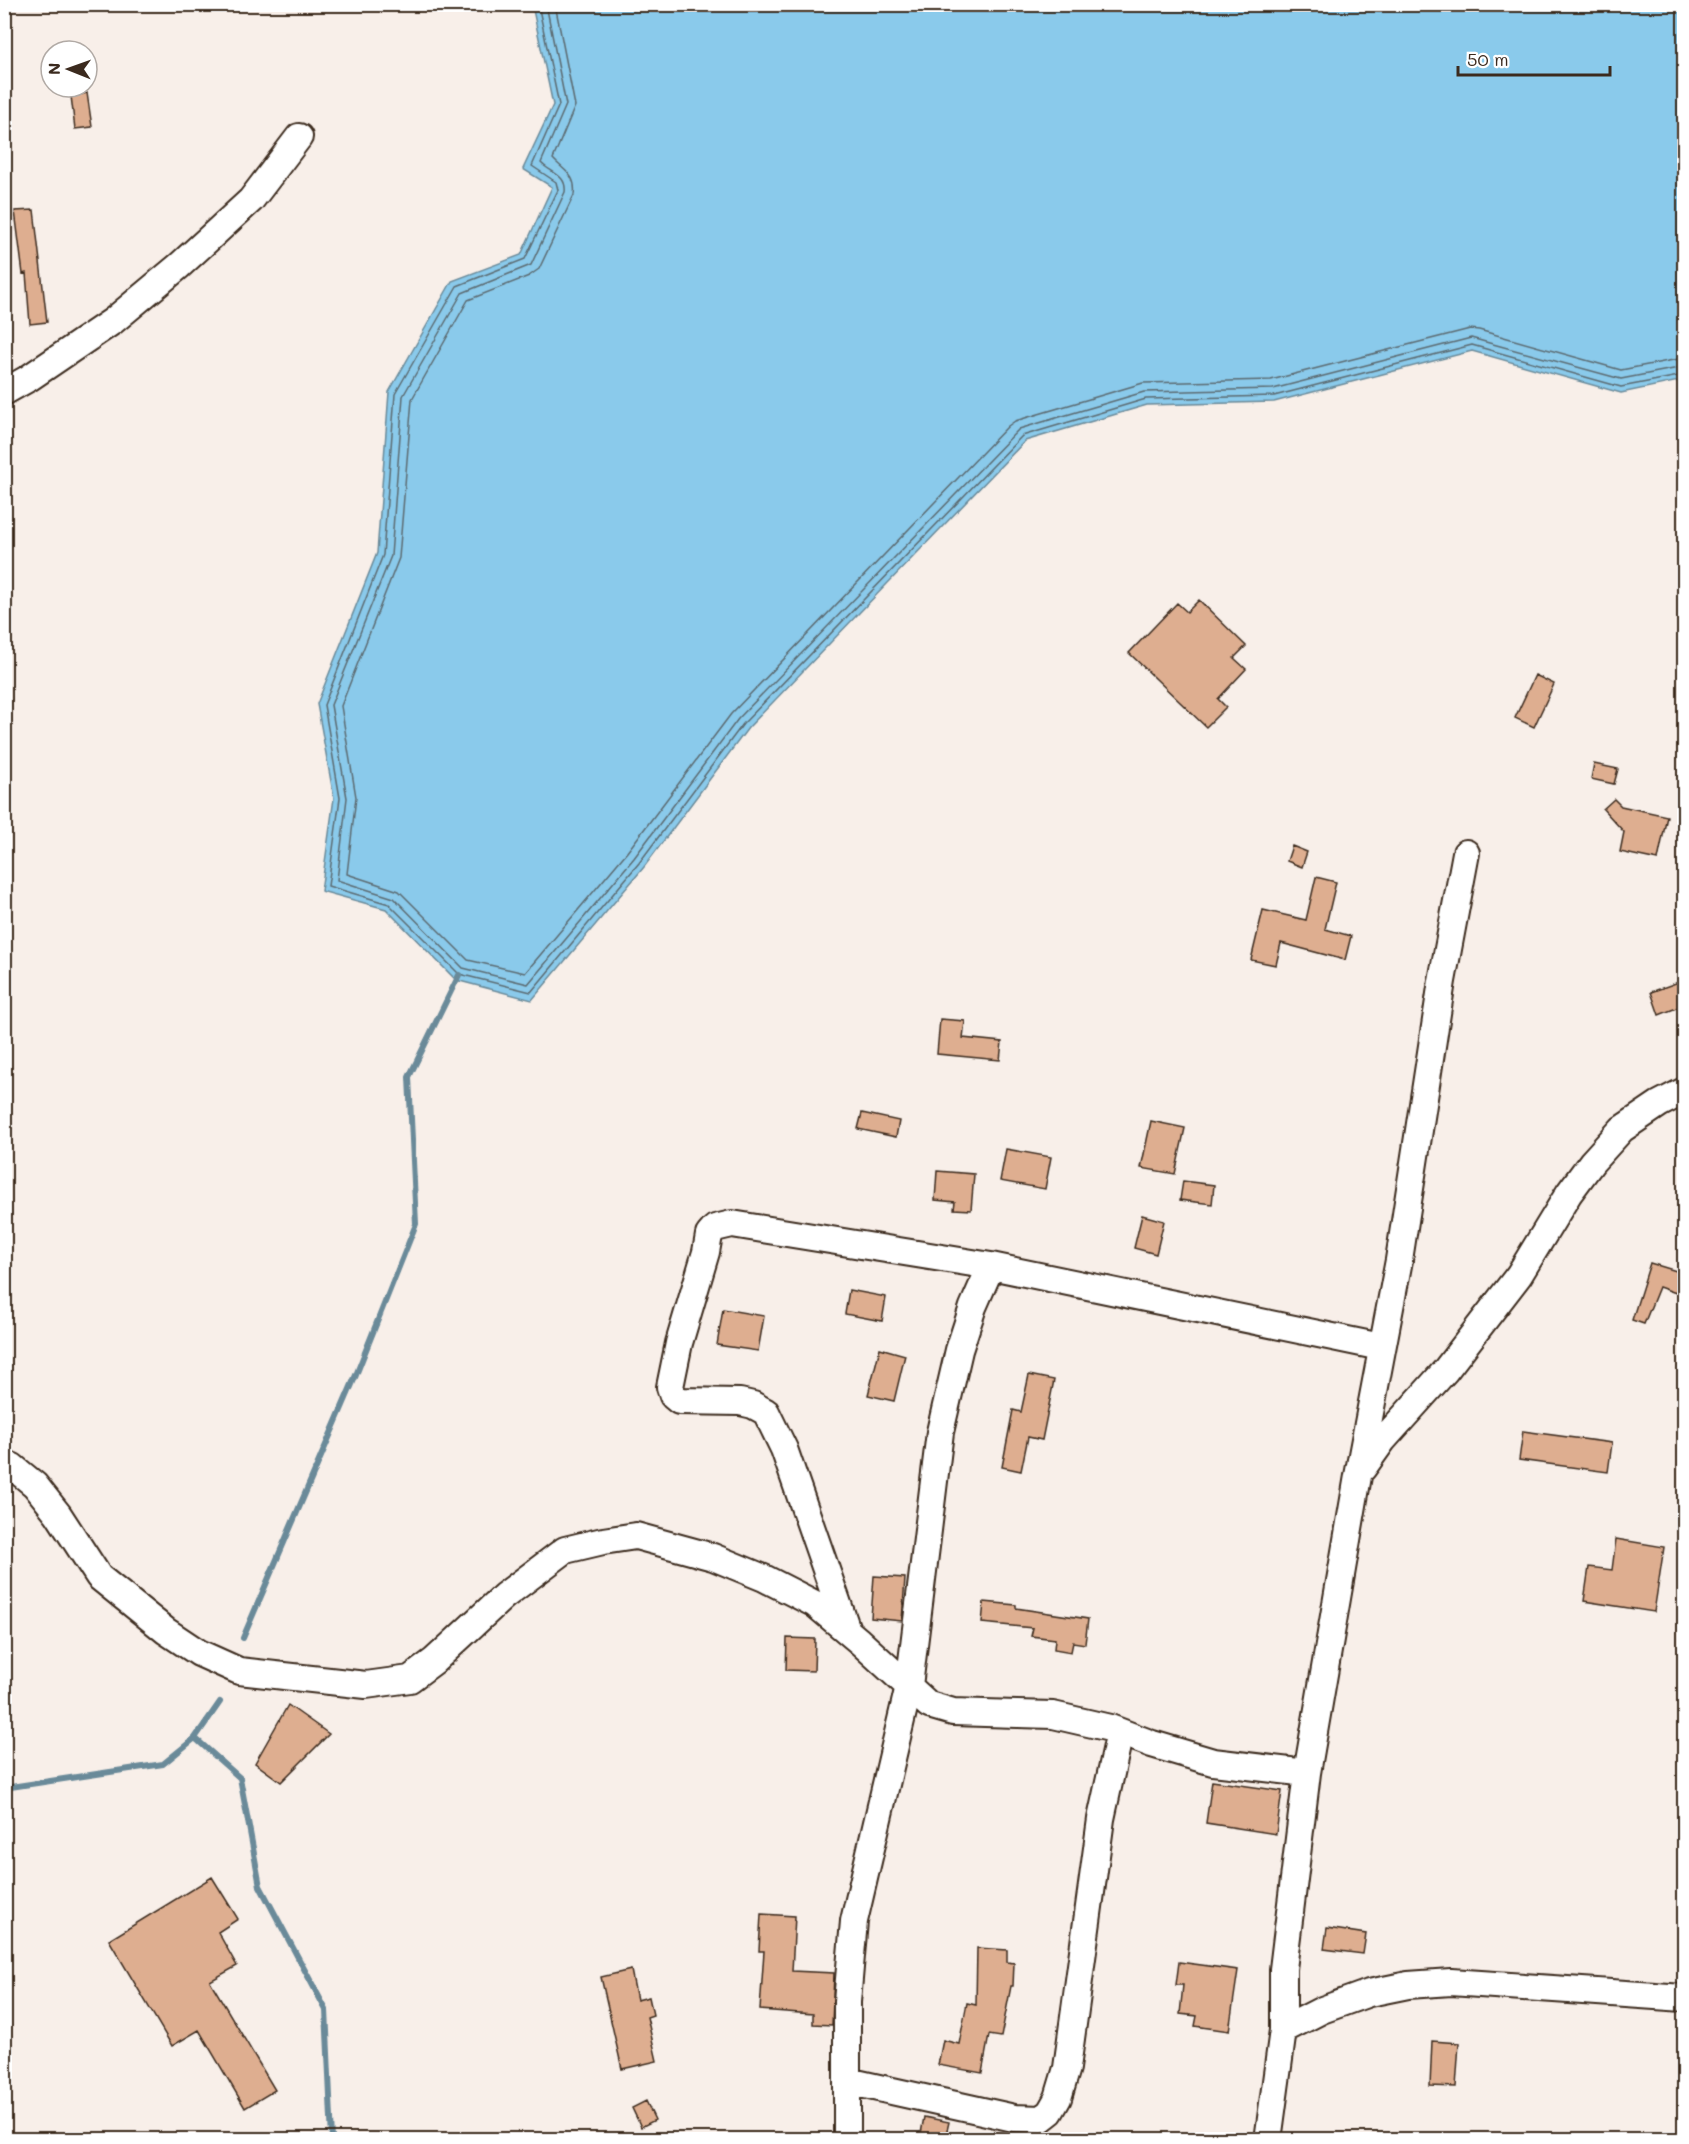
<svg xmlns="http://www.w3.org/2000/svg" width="1689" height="2144" font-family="Mali,sans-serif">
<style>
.water{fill:#8acaeb;stroke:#6a8a99;stroke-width:1.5}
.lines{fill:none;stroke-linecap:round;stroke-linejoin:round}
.shore{stroke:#5b6a70;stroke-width:1.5}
.stream{stroke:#6a8a99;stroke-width:6}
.building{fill:#deae90;stroke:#3b2a1e;stroke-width:1.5}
.minor-casing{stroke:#3b2a1e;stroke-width:30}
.minor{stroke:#fff;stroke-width:26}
</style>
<rect width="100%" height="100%" fill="#f8efe9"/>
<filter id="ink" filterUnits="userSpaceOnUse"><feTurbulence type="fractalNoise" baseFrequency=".0167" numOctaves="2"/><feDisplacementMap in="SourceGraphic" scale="12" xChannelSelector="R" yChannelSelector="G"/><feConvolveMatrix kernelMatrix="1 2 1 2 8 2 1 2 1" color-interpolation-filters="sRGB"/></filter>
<g filter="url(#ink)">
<path class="water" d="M532,5H1684V380L1621,393L1472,351L1274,402L1147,405L1025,441L748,728L644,867L532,1000L456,980L386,909L321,891L334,798L317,704L377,553L389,392L452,281L521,255L552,187L523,169L553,105Z"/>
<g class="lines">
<path class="shore" d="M538,4L559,105L532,166L556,182L558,190L525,259L457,286L395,394L383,555L324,705L340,798L328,886L389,904L459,974L531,992L639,863L743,724L1022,436L1146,399L1274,396L1472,345L1621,387L1684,375
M546,4L566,105L541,163C551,173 567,175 565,192L531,265L462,293L403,396L391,556L331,705L347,798L337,880L394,898L463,968L528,984L634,858L738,719L1019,429L1144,392L1273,389L1471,338L1621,379L1684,367
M555,4L575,106L553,159C564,171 577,175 574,195L539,269L529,276L468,300L412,399L399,558L341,706L356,797L347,874L399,891L468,960L525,973L627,852L731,714L1008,426L1015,421L1143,383L1271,380L1470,329L1479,330L1621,370L1684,358"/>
<path class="stream" d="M243,1638L356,1375L416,1224L409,1077L459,975
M195,1738L240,1778L260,1886L326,2010L332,2140
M4,1788L163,1764L195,1738L220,1702"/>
</g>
<path class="building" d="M87,93L92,127L75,129L71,96Z
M34,210L47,322L30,324L26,273L23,274L15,211Z
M1199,600L1246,646L1234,658L1246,669L1218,699L1226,707L1206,727L1129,653L1177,603L1187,612Z
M1535,675L1554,684L1534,727L1515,718Z
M1594,764L1618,769L1614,784L1591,779Z
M1614,799L1621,806L1667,816L1658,860L1620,852L1624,832L1603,809Z
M1292,846L1307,852L1302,867L1287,861Z
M1316,877L1336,882L1325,929L1351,936L1345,960L1281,943L1276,965L1251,960L1263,910L1306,920Z
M1684,980V1005L1659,1015L1651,992Z
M940,1019L965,1021L963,1038L1002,1042L1000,1060L937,1054Z
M862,1113L899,1121L896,1137L858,1129Z
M1151,1121L1185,1128L1175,1174L1141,1168Z
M1006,1149L1051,1157L1045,1189L1000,1181Z
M937,1171L974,1174L971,1210L954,1209L955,1202L935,1200Z
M1183,1181L1214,1185L1212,1204L1180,1200Z
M1142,1215L1164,1221L1156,1254L1134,1248Z
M1650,1263L1683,1273L1676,1293L1659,1287L1644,1324L1632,1320Z
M849,1290L886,1297L882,1321L845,1314Z
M723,1309L764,1316L758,1351L717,1345Z
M880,1348L905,1355L894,1401L868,1395Z
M1029,1375L1054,1380L1042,1440L1028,1437L1021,1471L1002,1467L1013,1410L1021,1412Z
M1523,1431L1612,1443L1608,1472L1519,1460Z
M1616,1539L1664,1547L1654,1612L1584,1601L1589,1567L1612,1570Z
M874,1576L905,1578L902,1621L871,1618Z
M984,1602L1016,1605V1608L1088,1619L1085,1644L1073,1642L1071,1652L1054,1649L1055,1639L1031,1636L1033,1628L982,1623Z
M787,1638L815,1639L814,1671L786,1670Z
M288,1705L329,1734L281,1782L255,1763Z
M1212,1781L1282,1791L1276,1834L1206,1823Z
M212,1877L238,1919L218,1932L237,1966L210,1981L275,2090L245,2108L199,2030L172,2046L109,1940Z
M761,1914L795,1916L792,1971L834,1973L832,2025L813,2024V2014L760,2010L764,1951H759Z
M1327,1928L1366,1934L1363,1954L1324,1949Z
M977,1948L1007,1950V1962L1014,1963L1013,1986H1011L1001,2037L989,2035L982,2073L938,2065L943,2040L959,2044L967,2003L976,2005Z
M1179,1962L1238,1970L1229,2031L1195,2026L1197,2016L1180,2014L1183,1985H1176Z
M631,1970L637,2000L649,1997L653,2015L647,2017L657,2061L622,2069L601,1977Z
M1432,2041L1459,2043L1456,2087L1430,2086Z
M646,2101L655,2120L641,2127L632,2108Z
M924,2117L949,2122L945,2139H920Z"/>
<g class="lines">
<g class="minor-casing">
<path id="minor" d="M4,392L29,378L113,321L179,266L251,200L299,137
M4,1463L13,1467L35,1485L58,1514L99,1577L166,1631L199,1653L239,1671L366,1685L410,1679L434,1661L504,1596L565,1550L603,1541L636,1536L713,1557L764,1578L815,1604L859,1641L929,1705L953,1712L1053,1715L1110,1728L1152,1744L1213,1762L1307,1773
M1363,1468L1383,1440L1445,1371L1519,1275L1569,1193L1592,1162L1622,1129L1659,1104L1684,1091
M847,1630L784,1449L766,1412L753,1405L740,1402L679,1401L673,1396L670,1387L679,1343L706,1252L709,1235L715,1228L732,1224L991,1266
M1283,2030L1322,2010L1369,1993L1408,1985L1451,1982L1684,1998
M847,2081L1014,2118L1041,2119L1050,2112L1058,2098L1067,2068L1101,1819L1120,1732
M847,2140V2002L854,1921L909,1686L940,1432L959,1350L973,1307L991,1266L1381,1347
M1268,2140L1283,2030V1969L1307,1773L1358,1476L1399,1260L1442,981L1466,853"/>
</g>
<use href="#minor" class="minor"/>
</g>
</g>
<rect width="1689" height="2144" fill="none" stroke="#fff" stroke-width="24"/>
<rect x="12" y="12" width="1665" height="2120" fill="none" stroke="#3b2a1e" stroke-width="2" filter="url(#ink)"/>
<g transform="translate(69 69) rotate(271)"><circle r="28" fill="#ffffff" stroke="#b1aaa5" stroke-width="1.5"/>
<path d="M0-4.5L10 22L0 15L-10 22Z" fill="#3b2a1e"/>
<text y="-9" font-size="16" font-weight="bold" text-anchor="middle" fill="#3b2a1e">N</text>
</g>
<path d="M1458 66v9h152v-9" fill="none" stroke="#3b2a1e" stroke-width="3"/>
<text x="1467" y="66" font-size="18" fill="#3b2a1e" stroke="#ffffff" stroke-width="4.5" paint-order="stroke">50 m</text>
</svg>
